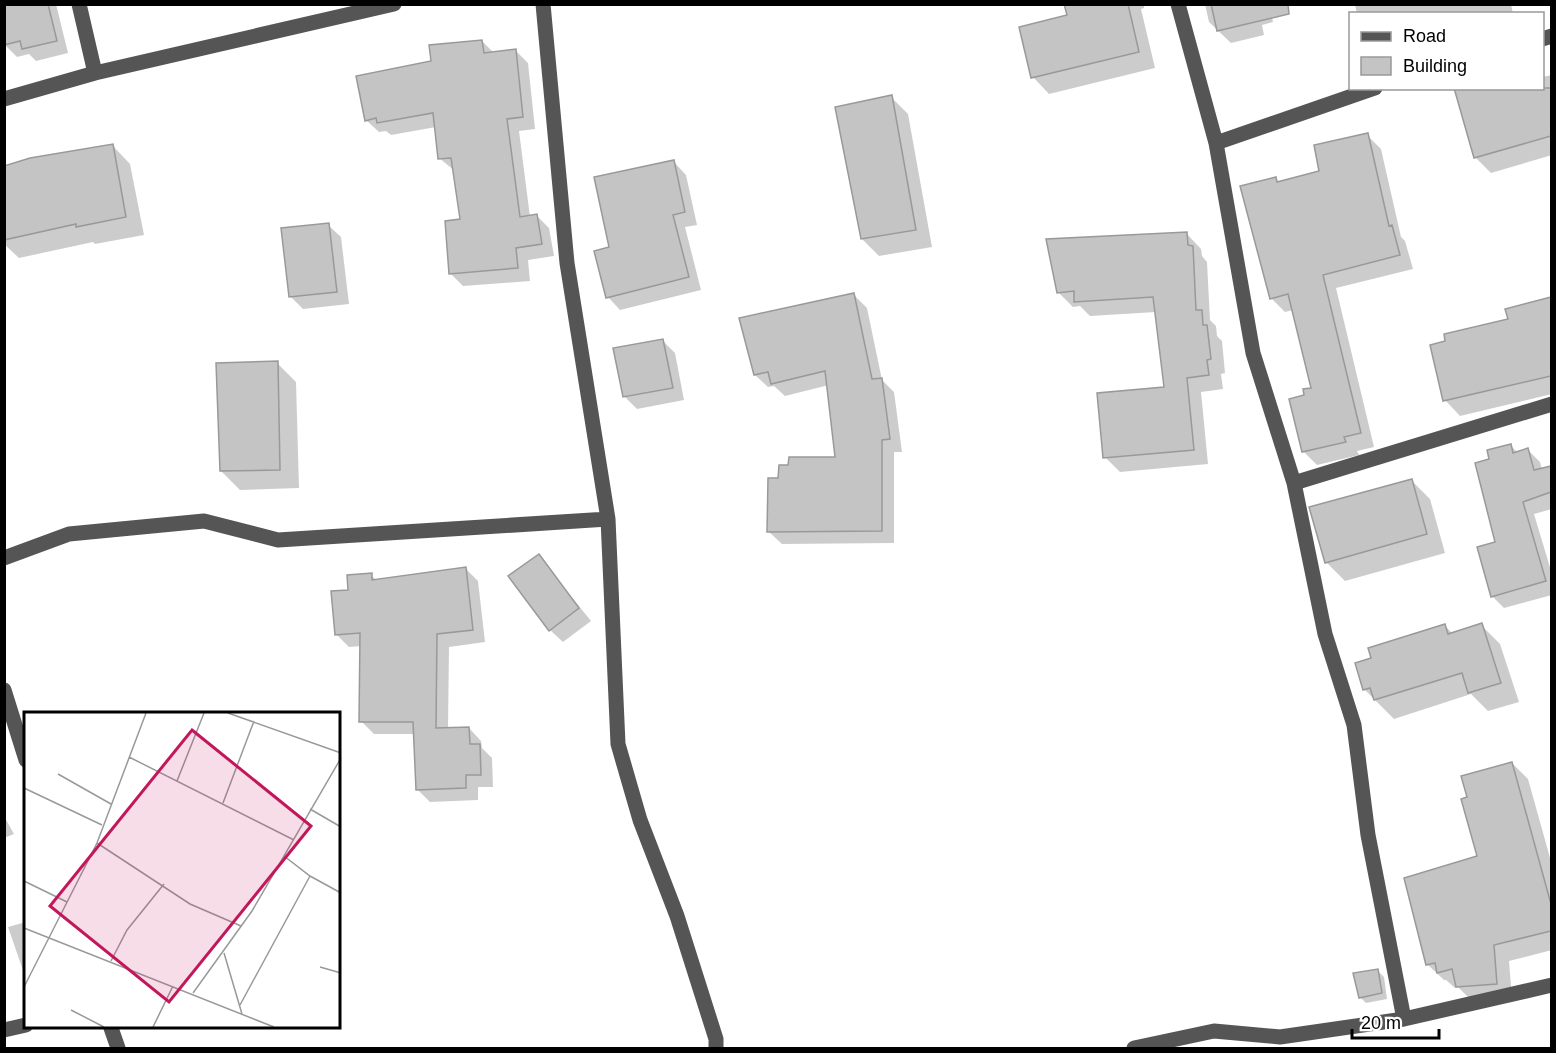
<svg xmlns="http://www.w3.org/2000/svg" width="1556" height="1053" font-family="Arial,sans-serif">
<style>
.shadow{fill:#0003}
.building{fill:#c4c4c4;stroke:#999;stroke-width:1.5}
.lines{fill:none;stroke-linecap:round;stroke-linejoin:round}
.minor{stroke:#555;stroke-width:15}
.inset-road{fill:none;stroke:#999;stroke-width:1.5}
.view{fill:#c2185b;fill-opacity:0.15;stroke:#c2185b;stroke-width:3}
.inset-edge{fill:none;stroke:#000;stroke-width:3}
</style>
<rect width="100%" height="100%" fill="#fff"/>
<path class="shadow" d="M4,4H56L68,53L36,61L29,54L17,57L4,44Z
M1066,4H1144V8L1141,9L1155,68L1049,94L1033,77L1069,16Z
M1205,4H1269L1273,22L1262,25L1264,35L1231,43L1209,22Z
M1355,4H1511L1513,14H1357Z
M482,41L494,53L516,51L528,63L535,129L519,131L530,217L537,216L549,228L554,256L528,260L530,281L463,286L451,274L461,221L455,171L439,158L436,127L391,135L386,131L379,132L366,120L432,62Z
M1552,75V155L1491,173L1476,158L1458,98L1542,88V77Z
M891,97L908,114L932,247L879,256L862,239Z
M1367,135L1381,149L1401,237L1405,241L1413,269L1336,288L1374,447L1357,451L1359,455L1317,465L1303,451L1306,396L1313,389L1293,310L1285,312L1271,298L1276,179L1280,183L1321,172Z
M112,145L130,164L144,235L95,244L93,242L19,258L4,244V166Z
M674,162L686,175L697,225L685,227L701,290L620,310L608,297L611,248Z
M328,225L341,237L349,304L303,309L290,296Z
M1187,234L1201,249L1202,256L1207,262L1210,320L1216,326L1217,336L1222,341L1225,373L1221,374L1223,389L1201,392L1208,464L1120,472L1105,457L1166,389L1156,312L1090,316L1080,306L1073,307L1058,292Z
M854,295L867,308L882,380L894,392L902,452H894V543L782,544L769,532L780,479L837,459L829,385L785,396L774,386L768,387L755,375Z
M1552,298V394L1460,416L1445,400L1510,320L1507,310Z
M662,340L675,353L684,400L637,409L624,396Z
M277,363L296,382L299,488L240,490L221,471Z
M1510,445L1518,453L1528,450L1540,462L1542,470L1552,467V509L1534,514L1552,574V595L1504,608L1492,596L1497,543L1491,460Z
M1411,480L1430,499L1445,553L1345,581L1326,562Z
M538,555L591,621L563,642L550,630Z
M466,569L478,581L485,642L449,647L448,729L469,728L481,741L482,748L492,758L493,787H478V800L430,802L417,789L415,734H374L361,721L362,646L349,647L337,635L350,591L371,575L377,581Z
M1444,625L1453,634L1481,625L1500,644L1519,702L1488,711L1471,694L1394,719L1364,689L1373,659Z
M1512,763L1528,779L1552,865V950L1509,961L1512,999L1473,1002L1458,987L1455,988L1446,980H1444L1427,964L1479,857L1469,798Z
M4,816L14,834L4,838Z
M26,922V979L8,927Z
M1378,971L1384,977L1387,999L1366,1003L1360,997Z"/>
<path class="building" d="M4,4H48L57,41L22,49L20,41L4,45Z
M1064,4H1128L1139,52L1031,78L1019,27L1067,15Z
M1211,4H1288L1289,14L1217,31Z
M482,40L484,53L516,49L523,117L507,119L520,217L537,214L542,244L516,248L518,268L449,274L445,221L460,219L451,158L438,159L433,113L377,123L376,118L365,121L356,76L431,61L429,45Z
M1454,88H1551V136L1474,158Z
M892,95L916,230L861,239L835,107Z
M1368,133L1389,226L1392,225L1400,255L1323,275L1361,433L1344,437L1346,442L1302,452L1289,399L1304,395L1303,389L1311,388L1288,294L1270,299L1240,186L1276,177L1277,182L1319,171L1314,145Z
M113,144L126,217L76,227V224L4,240V166L30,158Z
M674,160L685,212L673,215L689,277L606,298L594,251L609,247L594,177Z
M329,223L337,292L289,297L281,228Z
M1187,232L1188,245L1193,246L1196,310H1202L1203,325H1207L1211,359L1207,360L1209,375L1187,378L1194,450L1103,458L1097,393L1164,387L1153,297L1074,302V291L1057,293L1046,239Z
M854,293L872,379L882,378L890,439L882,440V531L767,532L768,478H778L779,465H788L789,457H835L825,371L771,384L768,372L754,375L739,318Z
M1551,297V376L1443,401L1430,345L1445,341L1444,334L1508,319L1505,309Z
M663,339L673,388L623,397L613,348Z
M278,361L280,470L220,471L216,363Z
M1511,444L1513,453L1528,448L1534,470L1551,466V492L1523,502L1546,581L1491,597L1477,547L1495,542L1475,463L1489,459L1487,450Z
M1412,479L1427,534L1325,563L1309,507Z
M539,554L579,608L549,631L508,576Z
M466,567L473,630L437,634L436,728L469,727L470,744H480L481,775H466V788L416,790L413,722H359L360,633L335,635L331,591L348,590L347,575L372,573V580Z
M1482,623L1501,683L1468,693L1462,673L1374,700L1370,688L1363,690L1355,663L1371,658L1368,648L1445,624L1448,634Z
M1512,762L1551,904V931L1494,945L1497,984L1456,987L1452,969L1437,973L1435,963L1426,965L1404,878L1477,856L1461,799L1467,797L1461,776Z
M1378,969L1382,993L1359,998L1353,973Z"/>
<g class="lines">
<path class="minor" d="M79,4L95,73
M543,4L567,263L608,519L618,744L640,820L677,916L716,1039V1048
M1178,4L1216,143L1253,353L1294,483L1325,634L1354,725L1368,835L1404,1019
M1542,39L1552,36
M4,99L95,73L394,4
M1216,143L1375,88
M1294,483L1552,404
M4,558L69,534L204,521L278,540L608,519
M4,690L26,760
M111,1028L118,1048
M4,1030L26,1025
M1134,1048L1214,1031L1280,1037L1404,1019L1552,985"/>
</g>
<g transform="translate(24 712)">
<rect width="316" height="316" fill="#fff"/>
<path class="inset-road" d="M204,1L317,41M105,45L270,128M34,62L87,92M153,69L180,1M0,76L78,113M199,91L230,9M286,97L317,115M73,131L166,192L217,214M260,144L286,164L317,181M0,169L43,190M0,216L250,315M200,241L218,302M87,249L103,218L140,172M296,255L317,261M0,275L73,131L122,1M169,281L228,199L317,46M216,293L286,164M47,298L80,315M129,315L149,274"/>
<path class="view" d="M168,18L287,114L145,290L26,194Z"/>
<rect width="316" height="316" class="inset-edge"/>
</g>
<rect width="1556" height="1053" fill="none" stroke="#000000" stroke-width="12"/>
<rect x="1349" y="12" width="195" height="78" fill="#ffffff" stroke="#999999" stroke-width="1.5"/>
<rect x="1361" y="32" width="30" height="9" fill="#555555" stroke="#999999" stroke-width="1.5"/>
<text x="1403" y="42" font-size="18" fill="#000000">Road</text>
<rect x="1361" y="57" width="30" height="18" fill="#c4c4c4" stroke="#999999" stroke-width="1.5"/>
<text x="1403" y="72" font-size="18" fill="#000000">Building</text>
<path d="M1352 1029v9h87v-9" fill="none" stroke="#000000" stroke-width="3"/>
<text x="1361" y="1029" font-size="18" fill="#000000" stroke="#ffffff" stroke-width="4.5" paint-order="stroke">20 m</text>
</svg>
